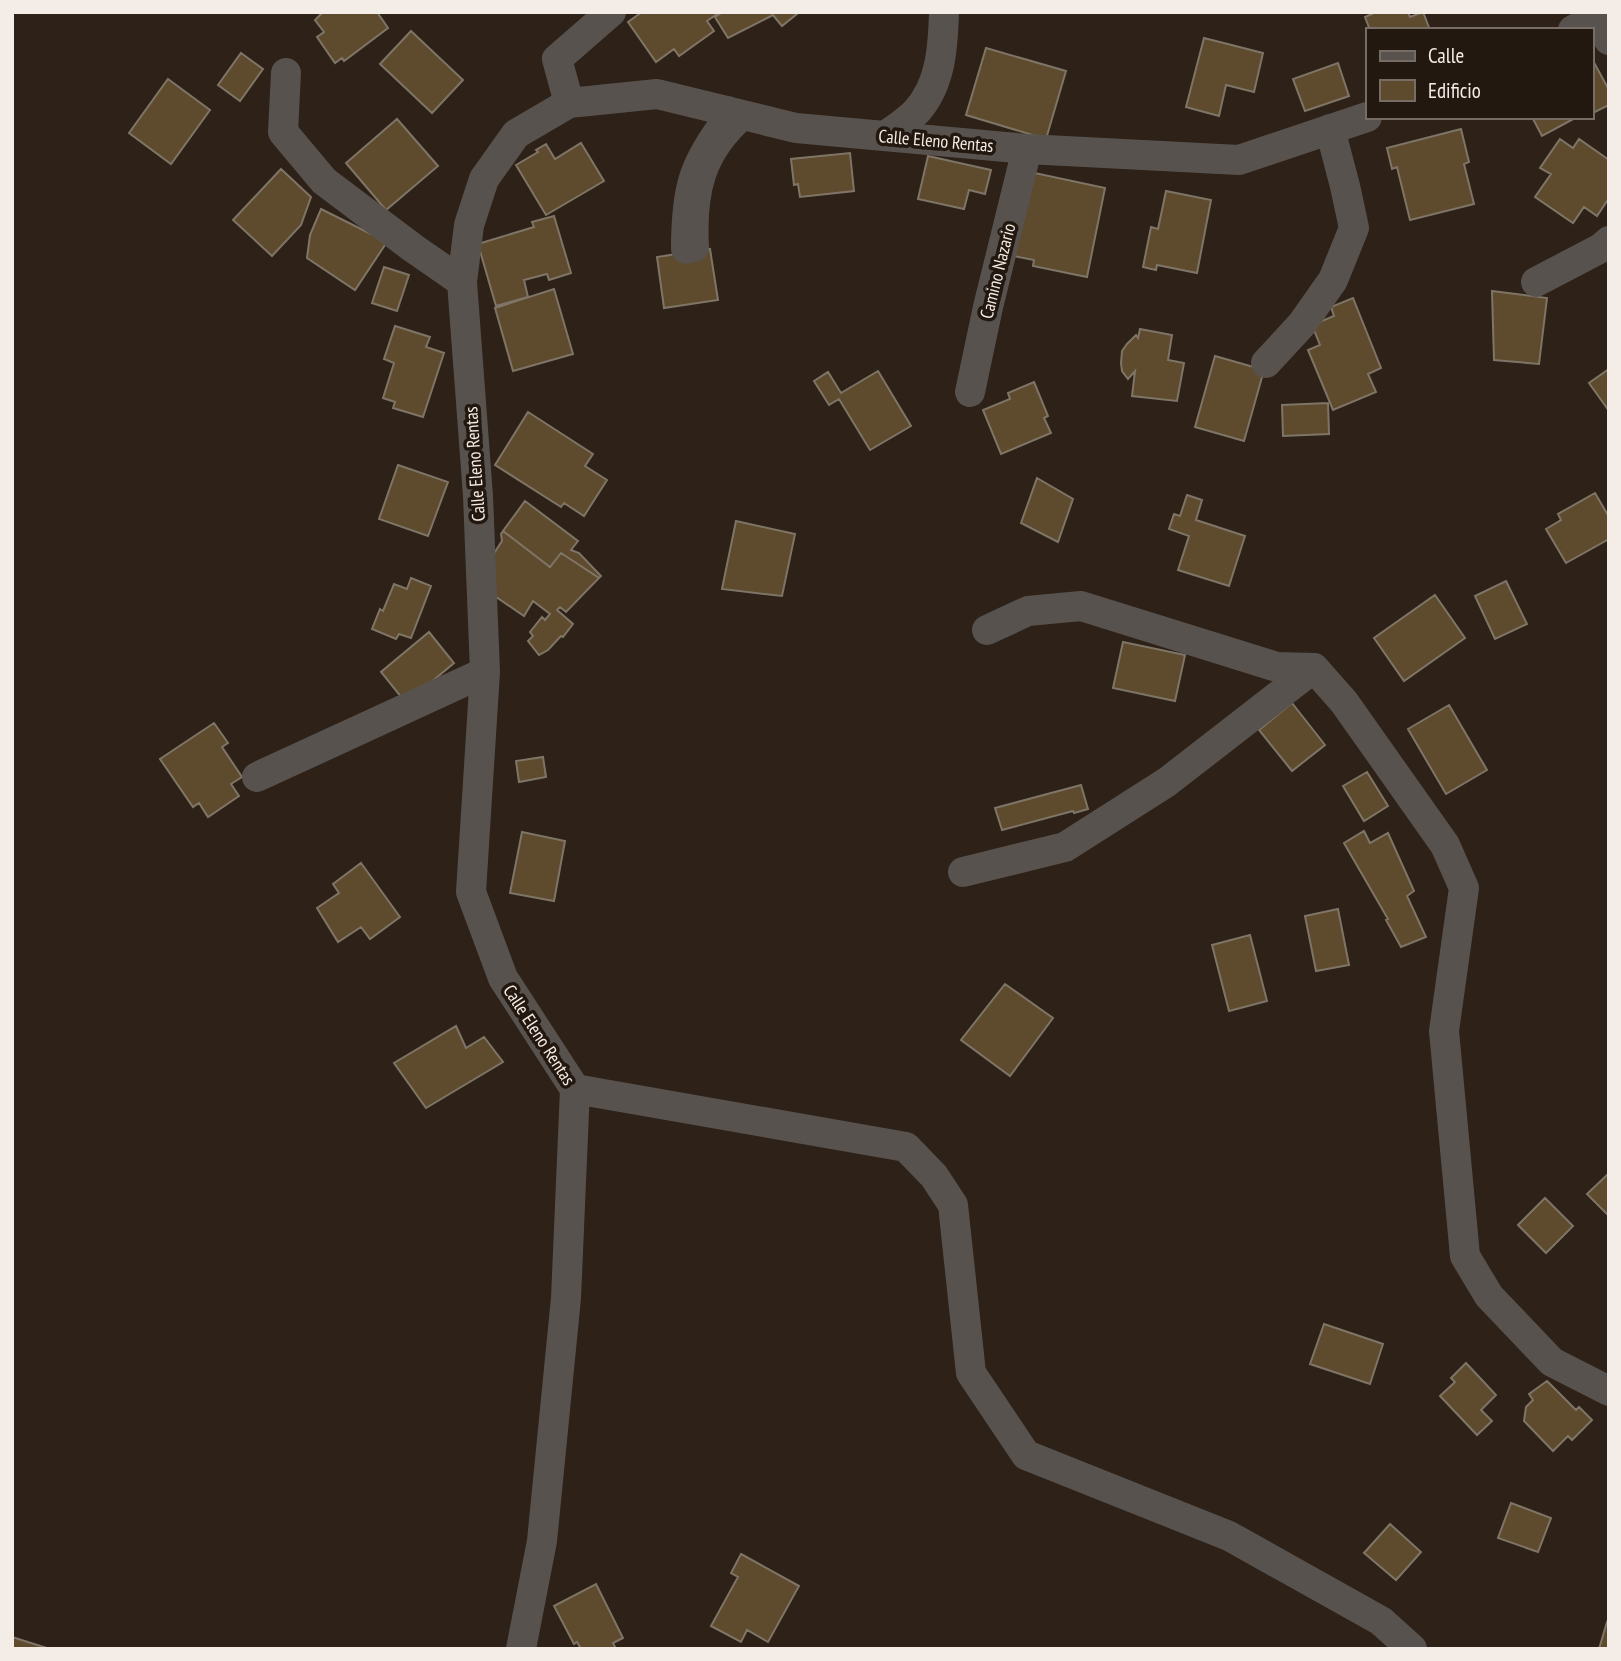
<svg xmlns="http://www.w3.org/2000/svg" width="1621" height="1661" font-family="'PT Sans Narrow',sans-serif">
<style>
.building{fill:#5e4a2c;stroke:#7e7567;stroke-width:2}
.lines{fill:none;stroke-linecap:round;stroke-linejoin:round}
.minor{stroke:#58524e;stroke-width:30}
.labels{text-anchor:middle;stroke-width:7;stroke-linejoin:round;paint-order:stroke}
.street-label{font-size:18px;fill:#f4ece6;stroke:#23180f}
</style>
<rect width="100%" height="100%" fill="#2d2118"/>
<path class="building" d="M323,12H377L388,28L344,61L342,58L335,63L317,37L324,32L315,20Z
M642,12H720L707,21L714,31L679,56L674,49L656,62L628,22Z
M723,12H795L797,14L782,26L773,15L728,38L715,17Z
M1376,12H1408L1410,17L1423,12L1430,30H1370L1365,17Z
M411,31L463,80L432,113L380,64Z
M1204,38L1263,53L1254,92L1226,85L1219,116L1186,107Z
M986,48L1066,71L1046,139L966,115Z
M241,53L263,69L240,101L218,85Z
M1591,57L1609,90V105L1591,114Z
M1338,63L1349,96L1305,111L1293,79Z
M168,79L210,110L171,164L129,133Z
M1532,117H1577L1542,136Z
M397,119L438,166L386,210L346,163Z
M1461,129L1469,162L1464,164L1474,204L1410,220L1397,167L1392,169L1387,148Z
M1560,139L1573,148L1579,139L1609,160V198L1597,216L1584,207L1573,223L1535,197L1551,174L1540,168Z
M581,143L604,181L546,215L516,165L538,152L536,150L546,144L555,159Z
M850,153L854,191L800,197L798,184L794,185L791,159Z
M928,156L991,170L985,194L969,190L964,209L918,199Z
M281,169L311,197L301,225L272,256L233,220Z
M1030,172L1105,188L1087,277L1033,266L1034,260L1004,254Z
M1166,191L1211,200L1197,273L1157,265L1156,270L1143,267L1151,227L1158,229Z
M321,209L387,242L355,290L307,258L310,235Z
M554,216L571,273L549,280L547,274L524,280L528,297L496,306L478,244L534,227L532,222Z
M710,249L718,300L664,308L657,257Z
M384,267L409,275L397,311L372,303Z
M554,289L573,354L513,371L495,308Z
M1492,291L1547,298L1539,364L1494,360Z
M1353,298L1381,368L1368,374L1376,392L1333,410L1308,350L1320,345L1312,325L1334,316L1331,307Z
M395,326L430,337L426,347L444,353L423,417L393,408L395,402L383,398L394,363L384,359Z
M1140,329L1172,335L1168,360L1184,363L1177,401L1132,396L1135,371L1128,379L1122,371L1121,363L1122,351L1127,344L1136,335L1138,338Z
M1215,356L1264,370L1244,441L1195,427Z
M1609,369V411L1589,383Z
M878,371L911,426L870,450L839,399L829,405L814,381L828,372L841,393Z
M1034,382L1048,416L1044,418L1051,433L1001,454L983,410L1010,399L1008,393Z
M1328,403L1329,434L1283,436L1282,405Z
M528,412L593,454L585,466L607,480L584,516L564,503L561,507L495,465Z
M398,465L448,482L428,536L379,519Z
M1037,478L1073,499L1058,542L1021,523Z
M1595,493L1609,517V539L1566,563L1546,529L1561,520L1558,514Z
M1187,495L1202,500L1196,520L1245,536L1229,586L1178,570L1189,536L1169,529L1174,514L1180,516Z
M525,501L578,541L571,550L579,553L601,576L599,578L561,553L550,567L503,531Z
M736,521L795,534L782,596L722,589Z
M503,531L550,567L561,553L599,578L566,612L560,607L557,610L573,624L563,637L561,636L548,650L539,655L528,641L533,636L530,632L542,617L545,620L550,614L533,601L524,616L483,588L485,567L502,541L501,534Z
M411,578L431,586L411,638L399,634L396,639L372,629L380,609L383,611L394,584L407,589Z
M1506,581L1527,624L1495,639L1475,596Z
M1435,595L1465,638L1404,681L1374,638Z
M429,632L454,663L406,703L381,672Z
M1123,642L1185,655L1175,701L1113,688Z
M1292,703L1325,745L1292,771L1259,730Z
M1449,705L1487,770L1446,794L1408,729Z
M214,723L228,743L222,747L242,777L231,784L239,796L208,817L199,803L193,807L160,759Z
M543,757L546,777L519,782L516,761Z
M1367,772L1388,806L1364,821L1343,786Z
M1081,785L1088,809L1074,813L1073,811L1002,830L995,808Z
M1364,831L1370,843L1388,833L1414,891L1407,896L1426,937L1401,947L1386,920L1388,919L1344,843Z
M522,832L565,841L554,901L510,893Z
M361,863L400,917L370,939L361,927L338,942L317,908L339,893L333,884Z
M1338,909L1349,965L1316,971L1305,916Z
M1250,935L1267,1001L1229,1011L1212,945Z
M1005,984L1053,1018L1010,1076L961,1040Z
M456,1026L466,1048L484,1037L503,1062L426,1108L394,1063Z
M1609,1173V1216L1587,1194Z
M1545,1198L1573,1226L1546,1253L1518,1225Z
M1324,1324L1383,1344L1370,1384L1310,1364Z
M1466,1363L1496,1395L1481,1410L1492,1421L1477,1435L1440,1396L1455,1382L1451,1378Z
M1547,1381L1576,1410L1579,1407L1592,1420L1572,1440L1568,1436L1553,1451L1524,1421L1526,1407L1533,1400L1529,1394Z
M1511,1503L1551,1518L1538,1552L1498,1538Z
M1390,1524L1421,1552L1396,1580L1364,1553Z
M741,1554L799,1586L768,1642L747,1630L741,1642L711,1626L738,1577L731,1573Z
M596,1584L623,1638L613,1643L616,1649H581L577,1642L574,1644L554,1606Z
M1607,1622L1609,1623V1649H1599Z
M12,1637L50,1649H12Z"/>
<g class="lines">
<path class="minor" d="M1597,18L1609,40
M1573,30L1607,12
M286,73L283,132L324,181L413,248L462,282
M569,103L557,59L611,12
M728,111L731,115C693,163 686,188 686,249L694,247C691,192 700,152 742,115
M885,136C895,129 907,121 916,112C941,85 943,47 944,12
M1536,282L1601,248L1609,241
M1266,363L1302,324L1333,280L1354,228L1345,186L1330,129
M970,392L988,307L1027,149
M987,630L1028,611L1081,606L1277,667L1314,668
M257,777L485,672
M963,872L1065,847L1167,782L1314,668L1344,702L1445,845L1464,888L1444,1031L1465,1256L1489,1296L1552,1362L1609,1391
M575,1089L906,1147L934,1176L953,1205L971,1373L1026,1455L1229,1536L1381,1621L1412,1649
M521,1649L542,1541L566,1298L575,1089L503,978L471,892L485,672L478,496L462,282L469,225L484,179L516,134L569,103L657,94L796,128L1027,149L1239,160L1367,117"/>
</g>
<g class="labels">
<g class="street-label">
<text transform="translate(936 141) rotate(5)" y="6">Calle Eleno Rentas</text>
<text transform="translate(998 271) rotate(-76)" y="6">Camino Nazario</text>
<text transform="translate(475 464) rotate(-94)" y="6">Calle Eleno Rentas</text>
<text transform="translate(539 1035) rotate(57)" y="6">Calle Eleno Rentas</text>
</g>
</g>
<rect width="1621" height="1661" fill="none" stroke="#f4ece6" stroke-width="28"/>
<rect x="1366" y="28" width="228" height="91" fill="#23180f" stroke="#776d65" stroke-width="2"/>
<rect x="1380" y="51" width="35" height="10" fill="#58524e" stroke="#776d65" stroke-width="2"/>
<text x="1428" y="63" font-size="21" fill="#f4ece6">Calle</text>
<rect x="1380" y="80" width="35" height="21" fill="#5e4a2c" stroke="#776d65" stroke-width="2"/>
<text x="1428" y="98" font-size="21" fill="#f4ece6">Edificio</text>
</svg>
